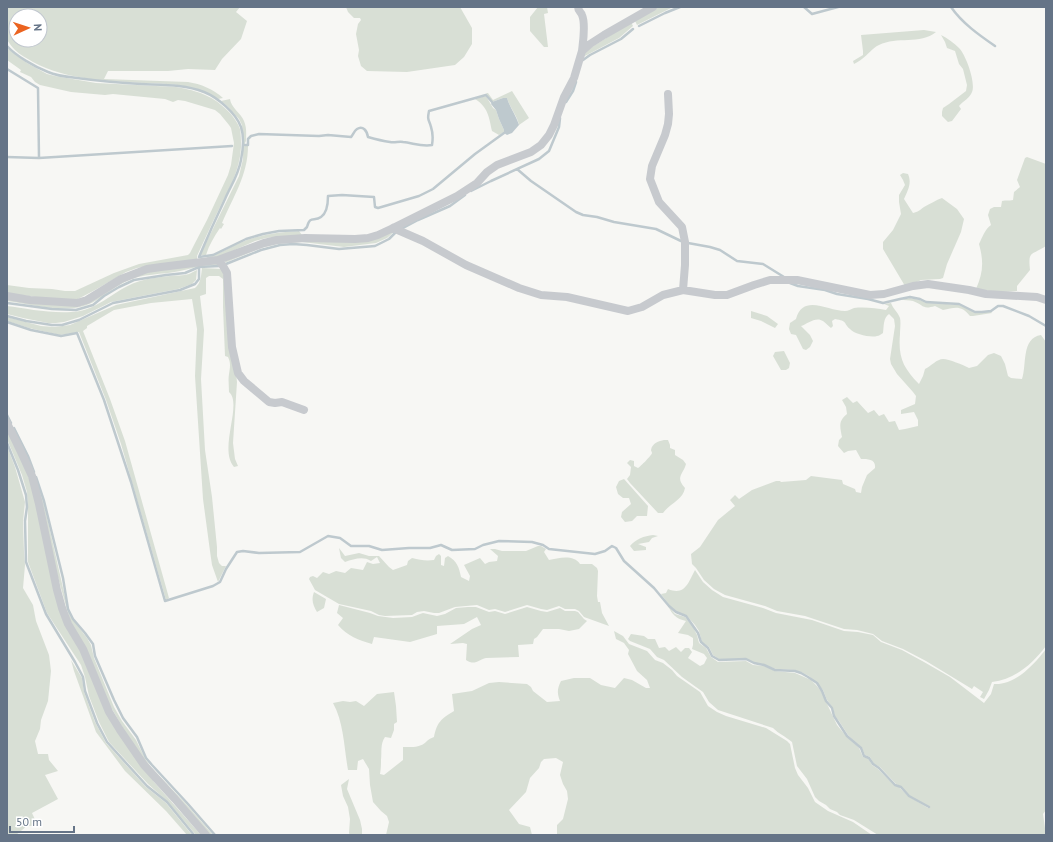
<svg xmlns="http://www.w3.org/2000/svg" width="1053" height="842" font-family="'PT Sans',sans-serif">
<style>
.green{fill:#d8dfd5;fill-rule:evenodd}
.water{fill:#bec9ce}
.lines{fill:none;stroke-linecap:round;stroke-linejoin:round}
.stream{stroke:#bec9ce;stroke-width:2.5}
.minor{stroke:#c7cace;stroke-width:8}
</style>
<rect width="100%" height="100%" fill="#f7f7f4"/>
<path class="green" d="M7,7H240L236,12L247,21L241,39L222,59L215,70L188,69L168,71H108L104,79L188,82C201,84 213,89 223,98L218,99C193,84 172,84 144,83C106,81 67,80 33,62C27,58 20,55 15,50C12,47 10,44 7,40ZM16,16H40V40H16Z
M346,7H460L472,28V44L464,57L455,65L407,72L367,71L361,66L358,56L359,50L356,34L358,24L361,20L360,18H354L348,12Z
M538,7H547L548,13L544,14L548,47H544L530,31V17Z
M659,7H673L637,25L635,21Z
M631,22L633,26L619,38L583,57L586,51Z
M924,30L936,32C920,45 897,36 879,45C872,48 868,55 862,59C860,61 857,62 854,64L853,61L863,55V51L861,35Z
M941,35C947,38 954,43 959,48C966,55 976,83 972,92C970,98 963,101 959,106L961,109L952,121L948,122L942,116V112L943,108L949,104L966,91L967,85L963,69L959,64L955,51L947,48L945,42Z
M7,48L27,63L47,74L55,76L96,83L176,87C199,91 214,96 230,113C234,118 238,123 240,129C241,134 241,141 241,147C240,170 229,189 219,209C211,225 204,241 197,256V260L149,266L137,268L126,272L95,290L76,300L50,299L7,293V285L29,288L52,289L65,291H75L114,273L139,264L188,255L190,253L194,245L207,220L228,175L231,165L234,143L231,128L229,125L220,114L215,110L185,101L178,100L173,102L165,99L144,97L113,94L105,95L71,92L40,85L35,82L31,77L20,72L21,70L7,60Z
M512,91L529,118L519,125C517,115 510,108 507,98H503L492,102L486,93H488L493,100Z
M486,96L493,108L496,110L499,119L504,130V132L499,135L492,131C489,117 488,107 475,99Z
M230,99C231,108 241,113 244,121C247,128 246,135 246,141L245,143V146H248C248,175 233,197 222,223L224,224L221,229L220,228C214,237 209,245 206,255H200L239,176L243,159V140L242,125L239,119L227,106L221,101Z
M1027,157L1046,164V246C1031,256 1028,250 1030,270L1017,286V291L991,293L976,289C983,273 984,262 979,244C982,238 985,229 991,225L988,215L990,209L994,207H1001L1002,201C1006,200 1009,201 1013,200L1014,192L1020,187L1017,180L1025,158Z
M903,173L908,174C912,183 908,190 904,199L913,213C918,212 920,210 924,207C930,204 936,200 942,198L957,209L964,219L961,232L947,264L943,278L940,279L921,280L915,283L905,286L883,249V242L893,230L901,214L899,202V195L905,185L903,180L900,175Z
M299,231L302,235L277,237L266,238L255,241L221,256L206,259L207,257C221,254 233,245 247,240C264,234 282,232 299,231Z
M395,231L387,238L376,243L344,247L302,242L277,244L261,248L222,264L230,257L283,241H347Z
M217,263L219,265C212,266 204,265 197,267C191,268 186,270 180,271C162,275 142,273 125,282C110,289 97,304 80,307C58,312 30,304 7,301V298L69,306L124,280L145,272Z
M202,268L222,269L225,275L237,382L233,443L235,459L238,466L234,467C218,449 243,404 229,392C229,386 228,380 229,374C230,367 231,363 228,357L225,356L223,307V279L219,276H209L206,278V294L200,296L204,330L201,379L205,450L212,497L217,547V556L219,563L222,566H226L218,582L212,565L210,551L203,499L195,376L197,329L192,299L151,303L114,310L87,326V328L83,331L110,399L125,441L169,598L166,600L121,444L106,400L79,332L60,335L29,328L7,321V317L41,326L55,327L70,325L116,305L195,288C201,283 201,276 202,268Z
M197,270L196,280L192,284L178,289L111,302L83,316L64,322L56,323H48L23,318L7,314V306C31,309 70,318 92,307C108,300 122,286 140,281C150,278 161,277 170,276C176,275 183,276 189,274C192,273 194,271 197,270Z
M910,298L920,300L926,303H934L959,305L976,313H983L990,311L992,313L973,316H970C962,305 955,307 943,310L935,306C922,310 924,305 913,301C909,300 905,300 900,300Z
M891,303C893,309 898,312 900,318C901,323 900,329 900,334C898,357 903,368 919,384L923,376L925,369C931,366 937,359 943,359C949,359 963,365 969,368L977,366L988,355L994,353L1001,356L1005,364L1008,376L1011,378L1022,379C1027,365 1021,338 1041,335L1046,342V646C1032,664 1016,679 992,682L989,690L984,699L980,697L983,692L974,686L972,689L926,661L903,649L882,641L873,634L857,630L844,629L805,616L777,611L765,606L725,595L714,589L704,580L696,568L692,564L691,554L700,547L718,520L735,506L730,500L735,495L739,499L752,490L776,481H780L781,482L806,480L811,476L842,480L843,484L855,489L856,492L861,493L862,487L867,475L875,468C876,459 868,459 861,459L856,450L848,451L844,453L838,446L839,440L842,437C840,427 838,421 847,414L846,407L842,400L847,397L853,403L857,401L868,413L874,410L879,416L884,414L889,422L895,421L899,430L905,429L918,426V420L914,412L901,414V410L915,404L916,396L913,392L897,374L891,364L890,359L895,326L894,319L889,314C883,318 884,326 883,333C881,334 879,336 877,336C871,338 854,334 850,329C843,323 848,321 835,319L832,321L833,326L831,328C828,326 826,323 823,321C816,316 807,324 801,326L810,335L813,341L810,347L806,350L803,349L796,335L791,334L789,329L790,323L796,319C803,293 828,311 845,311C848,311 851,309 854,308C864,307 876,308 886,310L889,306L884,304Z
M751,311L767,316L778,324L775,328L761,321L751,318Z
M784,351L790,363L789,368L786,370H781L773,356L775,352Z
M7,418L29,461L44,504L68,610L71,617L87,638L91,645L94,658L114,707L122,721L136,740L146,760L151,767L187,805L213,835H208L154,775L116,719L64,608L45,521L7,420Z
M7,427L30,477L76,642L89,669L154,782L201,835H196L167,801L148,784L109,742L99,722L89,696L85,677L81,665L47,613L28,562V505L27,492L22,475L7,439Z
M664,440H668L670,445V448L675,450V455L683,460L686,464C683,475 675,477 685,488C683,500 669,504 663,513H658L630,483L627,479L630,475L631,467L627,463L630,460L634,461V466L638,468C640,467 652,455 652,453C652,452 651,451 651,450C652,443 659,441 664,440Z
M7,446L15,467L25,502L23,522L24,552L25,565L23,588L33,605L36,621L49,655L51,671L48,701L41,720L40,729L35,741L38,754H48L49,760L58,771L45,775L58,799L32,813L38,826H27L16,835L7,834Z
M624,479L648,506L647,516H637L632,521L625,522L621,517L622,512L631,504L629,498H623L618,494L616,487L619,481Z
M653,535L658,536L652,538L649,542L638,544L646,547V550L634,551L630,546C636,539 644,536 653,535Z
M538,546H541L546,549L544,552L549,560C558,558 574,554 580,564H592L597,568L598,571L597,596L598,602H600L602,613L609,626L584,617L579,611L575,609H565L559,606L547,610L541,609L527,605L505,612L495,609L489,610L477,605L455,607L439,613H434L424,611L417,612L412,615L385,616L379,615L371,611L339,604L315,590L309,579L310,577L313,576L317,578L323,572L329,574L336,571L345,573L351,568L363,570L367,562L373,564L380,563L377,557L371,561C363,556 354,559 345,562L341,558L339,548L345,556L359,553L369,556H379L389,567L393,570L407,565L408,561L412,558C420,560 426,561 434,560L436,556L439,554L441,556V565L444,566L445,558L448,556C457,561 459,567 461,577L469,581L470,576L464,565L480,558L485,564L489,562L497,561L498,556L490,549H495L502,551H526Z
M695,570L703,582L712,590L723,597L763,608L776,613L812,620L844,631L858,632L873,635L881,642L902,650L924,662L950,677L984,703L991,694L994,684C997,684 1001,684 1004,683C1021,679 1036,662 1046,649V810L1043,814L1046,835H878L854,820L840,815L837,812L830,809L826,805L819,801L815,797L807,779L797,766L792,742C785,736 779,734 773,728L718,710L709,702L703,692L682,677L664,660L657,657L650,649L630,641L628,639L631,634L644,636L648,639H655L659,648L665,647L669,651L676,647L681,652L685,648H689L692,652L688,658L700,666L704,664L707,658L704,654L692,649L693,645V638L688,635L678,633L686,621C676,619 672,614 668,606L675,614L685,617L693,627L697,635L699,643L706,648L711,657L718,662L746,661L753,665L764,666L775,671L795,673L811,680L816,685L821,691L837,725L846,736L859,748L863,757L868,758L872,765L878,769L895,786L899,787L908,796L928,808H930L928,806L910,796L900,786L896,784L880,767L874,764L870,757L865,755L862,748L848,735L839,721L835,716L833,708L827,700L823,690L817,683L809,676L801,672L794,670L776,669L765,665L755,663L746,659H719L713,655L709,647L702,642L699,631L695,625L686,615L677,612L670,606L661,594L666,593L668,589C685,596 688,583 695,570Z
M314,592L326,599L324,608L317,612C313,605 311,600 314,592Z
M339,605L370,613L378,616L393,618L412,617L420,614L423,613L437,616L445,614L456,608L468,607H476L489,612L495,611L505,614L527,607L541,611L547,612L560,608L565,611H575L578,612L584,619L587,621L579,629L569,631L559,629H543L537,637L534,639L533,644L518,645L519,657L486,658C478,660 475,666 466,660L467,644L463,643L450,644L472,629L481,625L477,617L464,624L437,626V634L410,642L374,637L372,644C359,640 347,636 338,625L343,618L337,613Z
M614,631L623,636L629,644L647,651L655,660L663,663L672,670L677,676L700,692L708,706L717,712L726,716L766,728L787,741L790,744L795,768L798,775L808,788L815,802L828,811L853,822L872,835H557V825L563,819L568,799L567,791L563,784L560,775L563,762L556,758L544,759L541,762L539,768L530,778L526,792L509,810L519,824L530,827L532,835H386L389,822L387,816L381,811L373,802L370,785L369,769L363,759L358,761L357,770H348C344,748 344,723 333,703L343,701L350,702L356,701L364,706L377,694L394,692L396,706L397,722L394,724V730L391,738L385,737C380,744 382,752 381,760C381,764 381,769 380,774L384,775L403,760V747C410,747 420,748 426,742C429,739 429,739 434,737C437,722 441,719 454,711L452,694L472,691L489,683L499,682L527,684L531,687L533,691L547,702L560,701C557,693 557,689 561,681L574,678H590L601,685L615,688L624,678L632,680L646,688H650L647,680L637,671L628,654L629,650L624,643L616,639Z
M71,660L82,678L84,692L95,722L106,743L146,787L166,803L192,835H187L166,811L125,771L96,732L74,671Z
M349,779L347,789L360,820L362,829V835H350L349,833L350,819L348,807L343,796L341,785Z"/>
<path class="water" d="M503,98H507C510,108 516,115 519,125L512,133L507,135L504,133V130L499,119L496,110L491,104L492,102Z"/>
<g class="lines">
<path class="stream" d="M804,7L812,14L838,7
M951,7C962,23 979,35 995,46
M639,26L665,13L680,7
M7,46C16,56 35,67 48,72C57,76 68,77 77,78C99,81 119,83 141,84C162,85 184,84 204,92C217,97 236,113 241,127C244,136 243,150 241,160C238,176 231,185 225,199C216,218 207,238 199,257
M583,60L590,55L621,39L633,29
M7,69L38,88L39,158
M566,102L573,91L576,82
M245,145H248V139L251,136L259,134L319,136L328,135L351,137C353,135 354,131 357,129C363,125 367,131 368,137C375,139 383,141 390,142C395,143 399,141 403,142C413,143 422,147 432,145C433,139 433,133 431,127C429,119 427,121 429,111L486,95L492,102
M7,157L39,158L232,146
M517,169L531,181L576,212L583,215L597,217L614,222L656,229L681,241
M471,191L491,181L539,159L549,151L559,127L560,118
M403,228L418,220L450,206L465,195
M688,243L710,247L720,250L737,261L763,264L784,277
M199,257L213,255L246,239L263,234L279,231L304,230L307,227C310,215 314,222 321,217C327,213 328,203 328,196L342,195L374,197L375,207L378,208L419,196L433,189L475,154L504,133
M226,264L261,250L280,245L293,244L307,245L339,249L375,246L389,239L396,232
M790,283L798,286L825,290L837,294L868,299L883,303L900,299L910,297L920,299L926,302L959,304L975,312H982L991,311L998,306H1003L1029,316L1046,326
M7,303L52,309L76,310L93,305L104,296L119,287L134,280L166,275L185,273L199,267L219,266
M7,316L26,321L52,325H62L79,320L113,303L180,290L195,284L199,279V267
M7,322L31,330L61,336L77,333L104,400L131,482L165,601L213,586L220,582L226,569L237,552L243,551L259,553L300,552L328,536L340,538L351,546H369L382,550L409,548H430L441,545L452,550L475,549L483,545L499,541L532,542L543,545L549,549L595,554L605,551L612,546L616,548L624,561L654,588L669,606L676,612L686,616L698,633L701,642L708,648L712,656L719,660L746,659L754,663L764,665L775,670L795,671L801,673L808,677L817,683L822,691L826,701L832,708L834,716L847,736L861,748L864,756L869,758L873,764L879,768L895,785L901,787L909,796L929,807
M7,415L11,423
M14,428L28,456L34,472
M7,443L18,470L26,495L27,507L25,521L26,562L46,614L75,662L83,677L85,691L97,723L107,742L147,786L167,802L194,835
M36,477L44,501L63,578L68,609L73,619L85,633L93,644L95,656L114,700L123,718L137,737L146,758L152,765L188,804L215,835"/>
<path class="minor" d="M578,7C578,11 581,12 582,15C586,24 583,41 582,51
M668,94L669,114L668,124L665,135L652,166L650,179L659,202L682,227L685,242V265L683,290
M393,228L423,241L466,265L519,288L541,295L567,297L628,311L642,307L663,295L683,290L715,295H727L754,285L770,280H797L870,295L884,294L913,286L928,284L969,290L986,294L1037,297L1046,300
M218,260L223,266L227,273L231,333L232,347L238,373L244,381L269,402L275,403L282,402L304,410
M7,296L30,300L77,303L87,300L121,279L147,269L161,267L218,260L264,243L277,240L305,238L355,239L368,238L378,235L393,228L457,196L477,183L487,172L497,165L531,152L541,145L549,135L554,125L564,97L574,78L582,51L590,44L604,35L653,7
M7,423L21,452L32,476L39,504L57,590L62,608L68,624L83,649L109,712L120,730L144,765L175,799L206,835"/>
</g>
<rect width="1053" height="842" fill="none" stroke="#657487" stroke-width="16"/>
<g transform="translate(28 28) rotate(87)"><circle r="19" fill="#ffffff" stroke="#c1c7cf"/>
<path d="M0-3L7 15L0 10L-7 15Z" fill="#eb6320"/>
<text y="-6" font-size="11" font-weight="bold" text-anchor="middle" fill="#657487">N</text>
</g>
<path d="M10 826v6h64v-6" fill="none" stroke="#657487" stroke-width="2"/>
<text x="16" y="826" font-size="12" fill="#657487" stroke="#ffffff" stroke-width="3" paint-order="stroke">50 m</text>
</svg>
